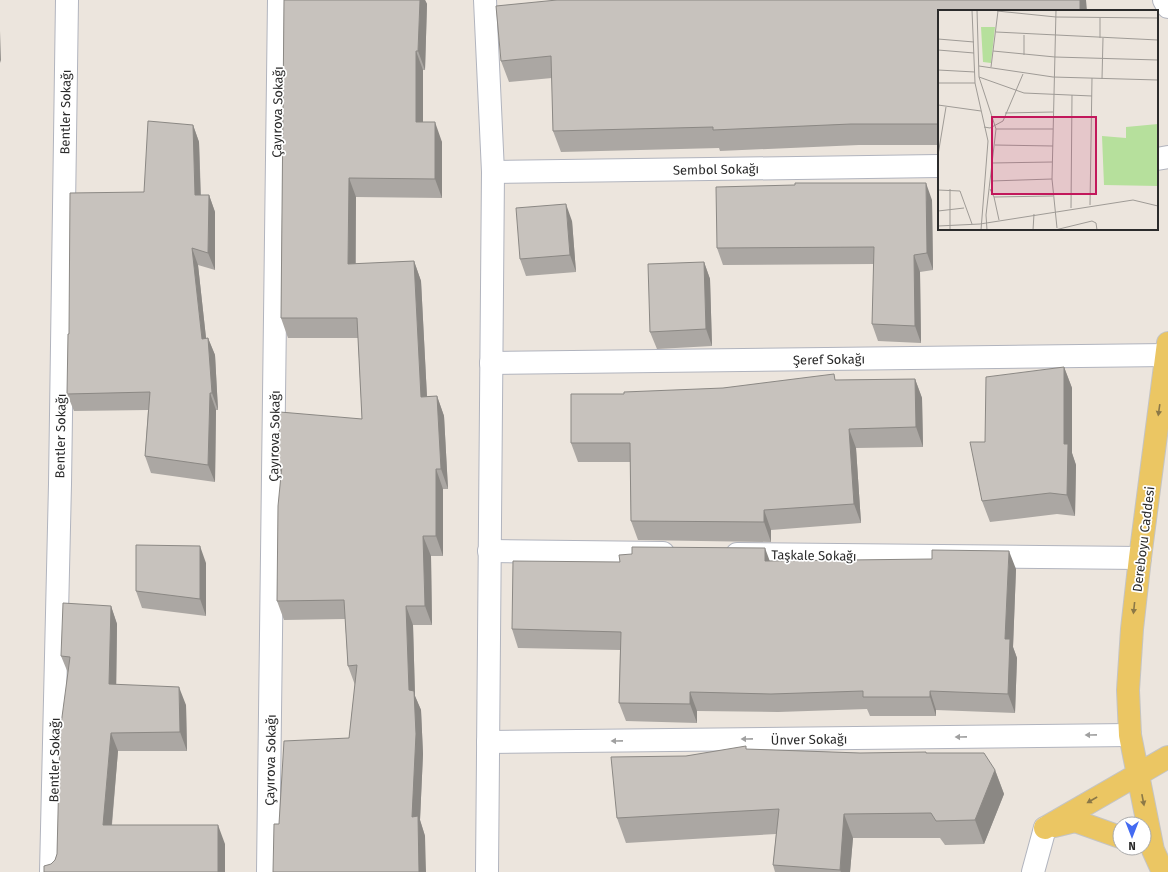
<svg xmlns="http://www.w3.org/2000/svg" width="1168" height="872" font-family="'Fira Sans',sans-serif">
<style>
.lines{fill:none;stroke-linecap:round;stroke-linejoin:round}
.minor-casing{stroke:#b1b4be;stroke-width:24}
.tertiary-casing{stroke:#b1b4be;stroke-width:24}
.primary-casing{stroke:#c4c4c4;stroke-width:24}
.minor{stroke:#fff;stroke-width:22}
.tertiary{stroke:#fff;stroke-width:22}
.primary{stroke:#ebc663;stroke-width:22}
.wall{fill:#aba7a3}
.shaded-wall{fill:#8b8884}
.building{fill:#c7c2bd;stroke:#8b8884}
.oneway{fill:#8b7847}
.oneway2{fill:#a0a0a0}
.labels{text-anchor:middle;stroke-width:3.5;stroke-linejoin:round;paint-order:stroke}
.street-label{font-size:13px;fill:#2b2b2b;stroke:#fff}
.inset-road{fill:none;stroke:#9f9b96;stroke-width:1}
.view{fill:#c2185b;fill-opacity:0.15;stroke:#c2185b;stroke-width:2}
.inset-edge{fill:none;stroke:#2b2b2b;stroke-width:2}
</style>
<rect width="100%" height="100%" fill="#ece5dd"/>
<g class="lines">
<g class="minor-casing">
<path id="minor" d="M1164,0L1168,7
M1157,159L1168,157
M493,172L939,166
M491,363L1167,355
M489,551L663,553
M737,554L1140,558
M488,742L1130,735
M51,872L60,484L67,0
M268,872L279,0
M1033,872L1045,828"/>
</g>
<g class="tertiary-casing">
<path id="tertiary" d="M485,0L493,172L487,872"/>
</g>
<g class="primary-casing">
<path id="primary" d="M1054,826L1075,821L1120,837
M1045,828L1168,757
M1163,872L1153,850L1130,735L1128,690L1132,629L1140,558L1168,343"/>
</g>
<use href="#minor" class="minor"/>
<use href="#tertiary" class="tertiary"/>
<use href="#primary" class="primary"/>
</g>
<path class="wall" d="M284,0H425L427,4L425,70H423V122L442,142V198L356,197V264L414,261L421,281L427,397L437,396L444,416L448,489H443V556H431L432,625H413L415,696L421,710L423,754L420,820L425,836L279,824L349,738L355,685L348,666L345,619L284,620L277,601L281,473L278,464L362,419L358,338H288L281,318Z
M939,11V145H859L720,151L719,148L561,152L553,131L552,78L509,82L501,61Z
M193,125L199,142L201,195H209L215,212V270L198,265L206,338H208L215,355L218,410H216L215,482L151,473L145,456L148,410L74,411L67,394L144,192Z
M932,200L933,270L920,272L921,343L878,341L872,324L874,264L723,265L717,248Z
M572,221L576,272L526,276L520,259Z
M704,262L710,279L712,346L657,349L650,332Z
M1064,367L1072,388V453L1076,465L1075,516L1057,514L990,522L982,501L985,442Z
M915,379L922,398L923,447L856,448L861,523L771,530V542L638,540L631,521L630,462H578L571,443L723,388L837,380Z
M770,561L1016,569L1013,647L1017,658L1015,713L936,710V716H870L867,709L778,712L697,711V723L626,721L619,703L620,650L518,648L512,629L620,562Z
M206,563V616L142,608L136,591Z
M111,606L117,624L116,685L186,705L187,751H118L112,825L225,844V872L51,864L55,860L57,854L68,673L61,656Z
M747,749L860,753H927L995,770L1004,794L984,844L945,845L940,838H853L850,872H775L773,865L776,834L626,843L617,818L686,756Z"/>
<path class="shaded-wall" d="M420,0H425L427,4L425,70L418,51Z
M1080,0H1086L1087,11H1080Z
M0,31L1,63L0,60Z
M416,51L423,70V141L416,122Z
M435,122L442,142V198L435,179Z
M193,125L199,142L201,212L195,195Z
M349,178L356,197L355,284L348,264Z
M926,183L932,200L933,270L927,253Z
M209,195L215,212V270L208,253Z
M566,204L572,221L576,272L570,255Z
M192,248L198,265L208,356L202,339Z
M914,255L920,272L921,343L915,326Z
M414,261L421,281L428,417L421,397Z
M704,262L710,279L712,346L706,329Z
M208,338L215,355L218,410L212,393Z
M1064,367L1072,388V453L1076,465L1075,516L1067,495L1064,444Z
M915,379L922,398L923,447L916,427Z
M210,393L216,410L215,482L208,465Z
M437,396L444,416L448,489L441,469Z
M849,429L856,448L861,523L854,504Z
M436,469L443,489V556L436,536Z
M764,510L771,530V542L764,522Z
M423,536L431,556L432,625L425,606Z
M200,546L206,563V616L200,599Z
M765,548L772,567L765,561Z
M1009,551L1016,569L1013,647L1017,658L1015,713L1008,694L1005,639Z
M111,606L117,624L116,703L109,684Z
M406,606L413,625L415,696L421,710L423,754L420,820L425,836L426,872H419L412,817L409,690Z
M179,687L186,705L187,751L180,732Z
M930,691L936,710V716L930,697Z
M690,692L697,711V723L690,704Z
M111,733L118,751L110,844L103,825Z
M995,770L1004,794L984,844L975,820Z
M844,814L853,838L850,872H841L840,870Z
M218,825L225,844V872H218Z"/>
<path class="building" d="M284,0H420L418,51H416V122H435V179L349,178L348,264L414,261L421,397L437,396L441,469H436V536H423L425,606H406L409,690L414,691L416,734L412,817L418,816L419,872H273L274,824H279L284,741L349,738L357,665L348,666L344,600L277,601L278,506L282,465L278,464L280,412L362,419L357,318H281Z
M557,0H1080V11H939V124H851L713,130V127L553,131L551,56L501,61L496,6Z
M148,121L193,125L195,195H209L208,253L192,248L202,339L208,338L212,393H210L208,465L145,456L150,392L67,394L68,334H69L70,193L144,192Z
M795,183H926L927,253L914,255L915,326L872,324L874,247L717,248L716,187L795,185Z
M566,204L570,255L520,259L516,208Z
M704,262L706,329L650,332L648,264Z
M1064,367V444H1068L1067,495L1050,493L982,501L970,442H985L986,377Z
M834,374L835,380L915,379L916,427L849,429L854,504L764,510V522L631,521L630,443H571V394H624V392L723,388Z
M136,545L200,546V599L136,591Z
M632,547L765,548V561L932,559V550L1009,551L1005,639H1010L1008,694L930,691V697H863V691L771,694L690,692V704L619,703L621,632L512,629L513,561L620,562L619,555L632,554Z
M63,603L111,606L109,684L179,687L180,732L111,733L103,825H218V872H44V866L51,864L55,860L57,854L60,732L70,657L61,656Z
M746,746V749L860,753L926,752V753H984L995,770L975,820L936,821L931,813L844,814L840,870L773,865L779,809L617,818L611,757L686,756Z"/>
<defs><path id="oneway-solid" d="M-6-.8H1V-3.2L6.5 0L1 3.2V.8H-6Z"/></defs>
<g class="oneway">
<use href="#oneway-solid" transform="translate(1159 410) rotate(98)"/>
<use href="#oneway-solid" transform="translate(1134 608) rotate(96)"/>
<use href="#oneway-solid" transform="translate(1092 800) rotate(150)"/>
<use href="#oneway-solid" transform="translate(1143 800) rotate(79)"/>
</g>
<g class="oneway2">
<use href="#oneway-solid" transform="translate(1091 735) rotate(179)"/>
<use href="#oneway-solid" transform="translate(961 737) rotate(179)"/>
<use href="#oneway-solid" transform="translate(747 739) rotate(179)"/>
<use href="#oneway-solid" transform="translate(617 741) rotate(179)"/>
</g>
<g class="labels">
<g class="street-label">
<text transform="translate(65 112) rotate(-89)" y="5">Bentler Sokağı</text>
<text transform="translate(277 112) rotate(-89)" y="5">Çayırova Sokağı</text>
<text transform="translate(716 169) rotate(-1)" y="5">Sembol Sokağı</text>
<text transform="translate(829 359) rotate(-1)" y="5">Şeref Sokağı</text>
<text transform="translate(60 436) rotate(-89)" y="5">Bentler Sokağı</text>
<text transform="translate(274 436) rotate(-89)" y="5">Çayırova Sokağı</text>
<text transform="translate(1143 539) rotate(-83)" y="5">Dereboyu Caddesi</text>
<text transform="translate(814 555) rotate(1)" y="5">Taşkale Sokağı</text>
<text transform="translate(809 739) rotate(-1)" y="5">Ünver Sokağı</text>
<text transform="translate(54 760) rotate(-89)" y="5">Bentler Sokağı</text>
<text transform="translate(270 760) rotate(-89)" y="5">Çayırova Sokağı</text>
</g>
</g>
<g transform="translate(938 10)">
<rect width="220" height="220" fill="#ece5dd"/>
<path d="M43,17H57L53,53L45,52ZM220,114V176L166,175L164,126L188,128V117Z" fill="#b6e09c"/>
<path class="inset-road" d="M34,0L37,73L50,131L43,220M39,0L41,67L58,119L48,205L49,220M118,0L114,169L119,218M59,1L118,7L220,8M58,22L220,30M162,28V8M0,29L36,32M0,40L36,43M55,41L117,47L220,50M86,45V25M41,56L115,67L220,70M53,57L60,1M0,60L37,62M41,67L86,83L154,86M164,69L165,28M0,73H37M0,95L43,101M67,103L115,102M65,111L85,64M46,117L52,118L65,111M58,119H115M57,135L115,136M0,145L8,97M54,153L114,152M53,171L114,169M52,179L56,187L61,210M0,180L22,181L34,214M56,187L115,186M152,195L154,68M133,198L134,85M0,201L26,198M0,216L42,214L195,190L220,196M12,220V179M95,220L96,204M117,220L154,211L158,213L159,220"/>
<path class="view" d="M54,107H158V184H54Z"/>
<rect width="220" height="220" class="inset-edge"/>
</g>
<g transform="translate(1132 836) rotate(180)"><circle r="19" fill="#ffffff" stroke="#aaaaaa"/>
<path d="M0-3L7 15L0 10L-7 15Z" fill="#446bf2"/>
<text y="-6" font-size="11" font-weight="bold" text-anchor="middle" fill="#2b2b2b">N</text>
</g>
</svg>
